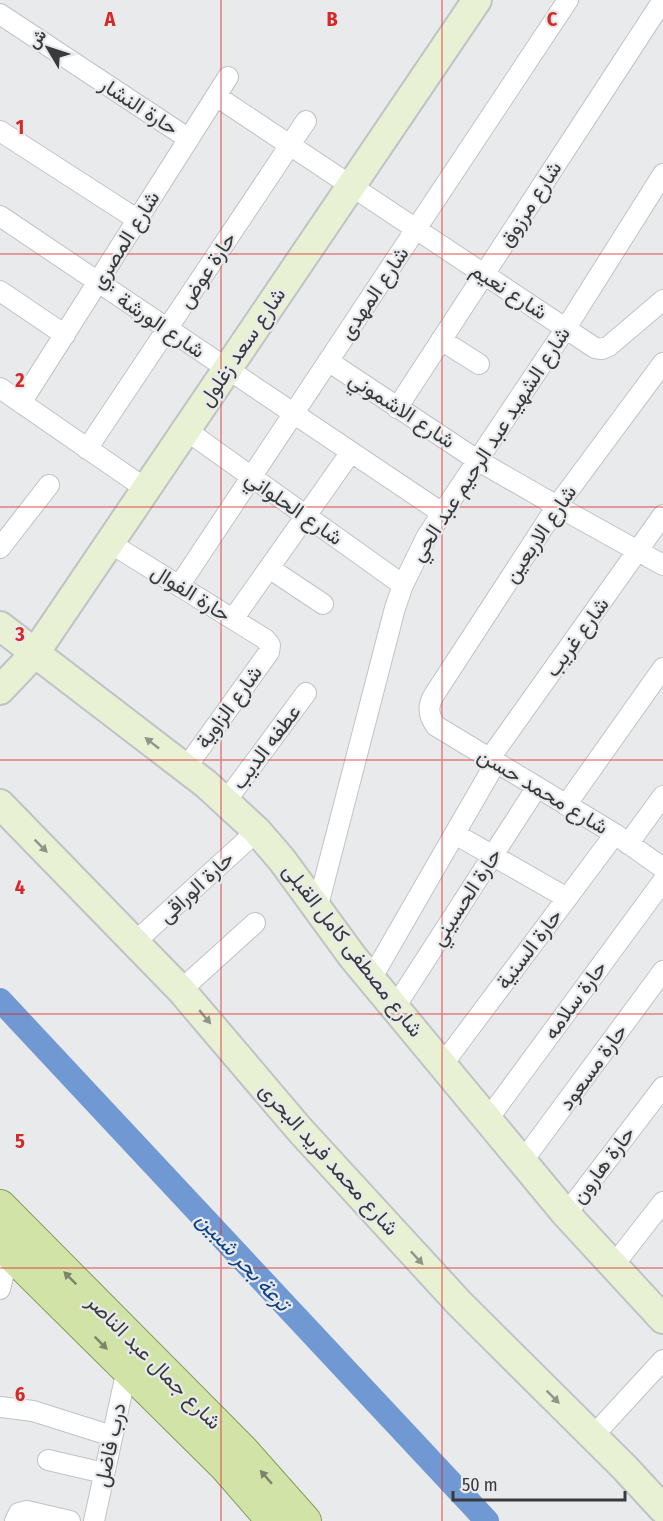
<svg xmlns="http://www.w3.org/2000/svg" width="663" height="1521" font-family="'Fira Sans Condensed',Vazirmatn,sans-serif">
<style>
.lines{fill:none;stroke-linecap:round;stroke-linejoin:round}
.canal{stroke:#7098d2;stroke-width:24}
.street-casing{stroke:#c1c2c5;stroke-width:22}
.secondary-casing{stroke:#c1c2c5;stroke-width:32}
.primary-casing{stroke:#889c5c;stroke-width:34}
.street{stroke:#fff;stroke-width:20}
.secondary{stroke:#e8f1d3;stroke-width:28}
.primary{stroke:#d1e3a7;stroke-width:32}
.oneway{fill:#909687}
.oneway2{fill:#7d866c}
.grid{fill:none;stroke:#d62828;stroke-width:1.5;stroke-opacity:0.55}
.labels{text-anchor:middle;stroke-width:4.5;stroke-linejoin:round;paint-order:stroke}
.street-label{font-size:21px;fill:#393a3b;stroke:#e8eaec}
.water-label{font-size:22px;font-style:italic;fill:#0d4287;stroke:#e8eaec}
.grid-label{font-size:20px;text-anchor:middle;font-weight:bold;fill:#d62828;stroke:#e8eaec;stroke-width:4.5;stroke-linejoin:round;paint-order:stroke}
</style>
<rect width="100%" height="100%" fill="#e8eaec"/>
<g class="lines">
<path class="canal" d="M0,1000L487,1521"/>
<g class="street-casing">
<path id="street" d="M0,14L189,139
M216,96L595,348L602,349L609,346L663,300
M0,131L138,220
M0,216L442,513
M0,291L65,335
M441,340L479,364
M328,361L477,460L557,506L663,565
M663,363L557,506L434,695C427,706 428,715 436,726L615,834L663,868
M0,388L146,489
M21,403L228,77
M397,408L663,0
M186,430L403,585
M87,449L306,121
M110,543L265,639L270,645L269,652L185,769
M0,548L49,485
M269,568L323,604
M179,586L568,0
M233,619L351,452
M490,758L663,515
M226,801L306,693
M566,805L663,668
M455,834L567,898
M628,844L663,796
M317,909L395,608L403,585L427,536L566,328L663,174
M135,942L257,831
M371,979L496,762
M181,990L255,923
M395,1007L537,787
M443,1064L615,834
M488,1119L663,881
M522,1162L663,971
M566,1214L663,1087
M613,1266L663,1202
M0,1289L9,1252
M0,1407L33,1411L112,1436
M593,1436L663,1360
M48,1460L104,1473
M15,1521L19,1513L27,1511L70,1521
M94,1521L127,1369"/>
</g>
<g class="secondary-casing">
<path id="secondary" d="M0,626L206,784L257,831L282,860L352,956L566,1214L663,1319
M0,690L35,653L477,0
M0,804L181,990L300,1130L459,1303L625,1468L663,1509"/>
</g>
<g class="primary-casing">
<path id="primary" d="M0,1206L243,1451L305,1521
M0,1243L226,1467L273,1521"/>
</g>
<use href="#street" class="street"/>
<use href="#secondary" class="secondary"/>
<use href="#primary" class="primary"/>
</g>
<defs><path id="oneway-solid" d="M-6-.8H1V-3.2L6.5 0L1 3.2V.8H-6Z" transform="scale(1.5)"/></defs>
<g class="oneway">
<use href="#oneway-solid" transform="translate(152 743) rotate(-142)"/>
<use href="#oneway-solid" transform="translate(41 846) rotate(45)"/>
<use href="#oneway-solid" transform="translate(205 1017) rotate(50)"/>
<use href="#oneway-solid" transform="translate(417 1258) rotate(47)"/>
<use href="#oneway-solid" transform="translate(553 1397) rotate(45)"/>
</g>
<g class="oneway2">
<use href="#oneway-solid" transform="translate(70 1278) rotate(-135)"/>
<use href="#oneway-solid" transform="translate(101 1343) rotate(45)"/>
<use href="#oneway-solid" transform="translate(266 1477) rotate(-131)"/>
</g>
<path class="grid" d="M221,0V1521M442,0V1521M0,254H663M0,507H663M0,760H663M0,1014H663M0,1268H663"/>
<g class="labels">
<g class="street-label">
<text transform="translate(139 106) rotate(33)" y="7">حارة النشار</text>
<text transform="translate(530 204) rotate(-57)" y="7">شارع مرزوق</text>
<text transform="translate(125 240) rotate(-58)" y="7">شارع المصري</text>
<text transform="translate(207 270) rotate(-56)" y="7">حارة عوض</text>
<text transform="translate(509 291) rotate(33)" y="7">شارع نعيم</text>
<text transform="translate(374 293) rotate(-56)" y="7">شارع المهدى</text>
<text transform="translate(161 325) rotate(34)" y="7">شارع الورشة</text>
<text transform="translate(242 347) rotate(-56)" y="7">شارع سعد زغلول</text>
<text transform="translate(402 410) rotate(33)" y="7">شارع الاشموني</text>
<text transform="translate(490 444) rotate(-57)" y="7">شارع الشهيد عبد الرحيم عبد الحي</text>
<text transform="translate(294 508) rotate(35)" y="7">شارع الحلواني</text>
<text transform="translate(540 534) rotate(-56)" y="7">شارع الاربعين</text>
<text transform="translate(191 593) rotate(32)" y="7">حارة الفوال</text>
<text transform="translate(577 637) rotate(-54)" y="7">شارع غريب</text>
<text transform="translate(229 707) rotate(-54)" y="7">شارع الزاوية</text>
<text transform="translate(266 747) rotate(-53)" y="7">عطفه الديب</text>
<text transform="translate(543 791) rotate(31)" y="7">شارع محمد حسن</text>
<text transform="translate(196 887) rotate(-43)" y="7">حارة الوراقى</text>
<text transform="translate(466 897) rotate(-57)" y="7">حارة الحسيني</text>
<text transform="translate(529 949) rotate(-53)" y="7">حارة السنية</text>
<text transform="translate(353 950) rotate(52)" y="7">شارع مصطفى كامل القبلى</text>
<text transform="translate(575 1000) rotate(-54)" y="7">حارة سلامه</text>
<text transform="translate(593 1067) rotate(-54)" y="7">حارة مسعود</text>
<text transform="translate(329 1159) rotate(48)" y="7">شارع محمد فريد البحرى</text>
<text transform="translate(603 1165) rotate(-53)" y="7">حارة هارون</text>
<text transform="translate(154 1362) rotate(45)" y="7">شارع جمال عبد الناصر</text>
<text transform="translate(110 1445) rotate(-78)" y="7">درب فاضل</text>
</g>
<g class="water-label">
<text transform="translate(244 1261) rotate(47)" y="8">ترعة بحر شبين</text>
</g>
</g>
<g class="grid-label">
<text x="110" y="26">A</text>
<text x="332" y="26">B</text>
<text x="552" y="26">C</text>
<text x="20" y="134">1</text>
<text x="20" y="387">2</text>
<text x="20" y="641">3</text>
<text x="20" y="894">4</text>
<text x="20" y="1148">5</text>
<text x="20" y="1401">6</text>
</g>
<g transform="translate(48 48) rotate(309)" stroke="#e8eaec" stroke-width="4.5" paint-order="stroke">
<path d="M0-4.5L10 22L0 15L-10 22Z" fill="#393a3b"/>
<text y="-9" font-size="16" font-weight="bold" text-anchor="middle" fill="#393a3b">ش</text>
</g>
<path d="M453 1491v9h172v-9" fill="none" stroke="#393a3b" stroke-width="3"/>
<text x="462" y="1491" font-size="18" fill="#393a3b" stroke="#e8eaec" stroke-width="4.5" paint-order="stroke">50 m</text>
</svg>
